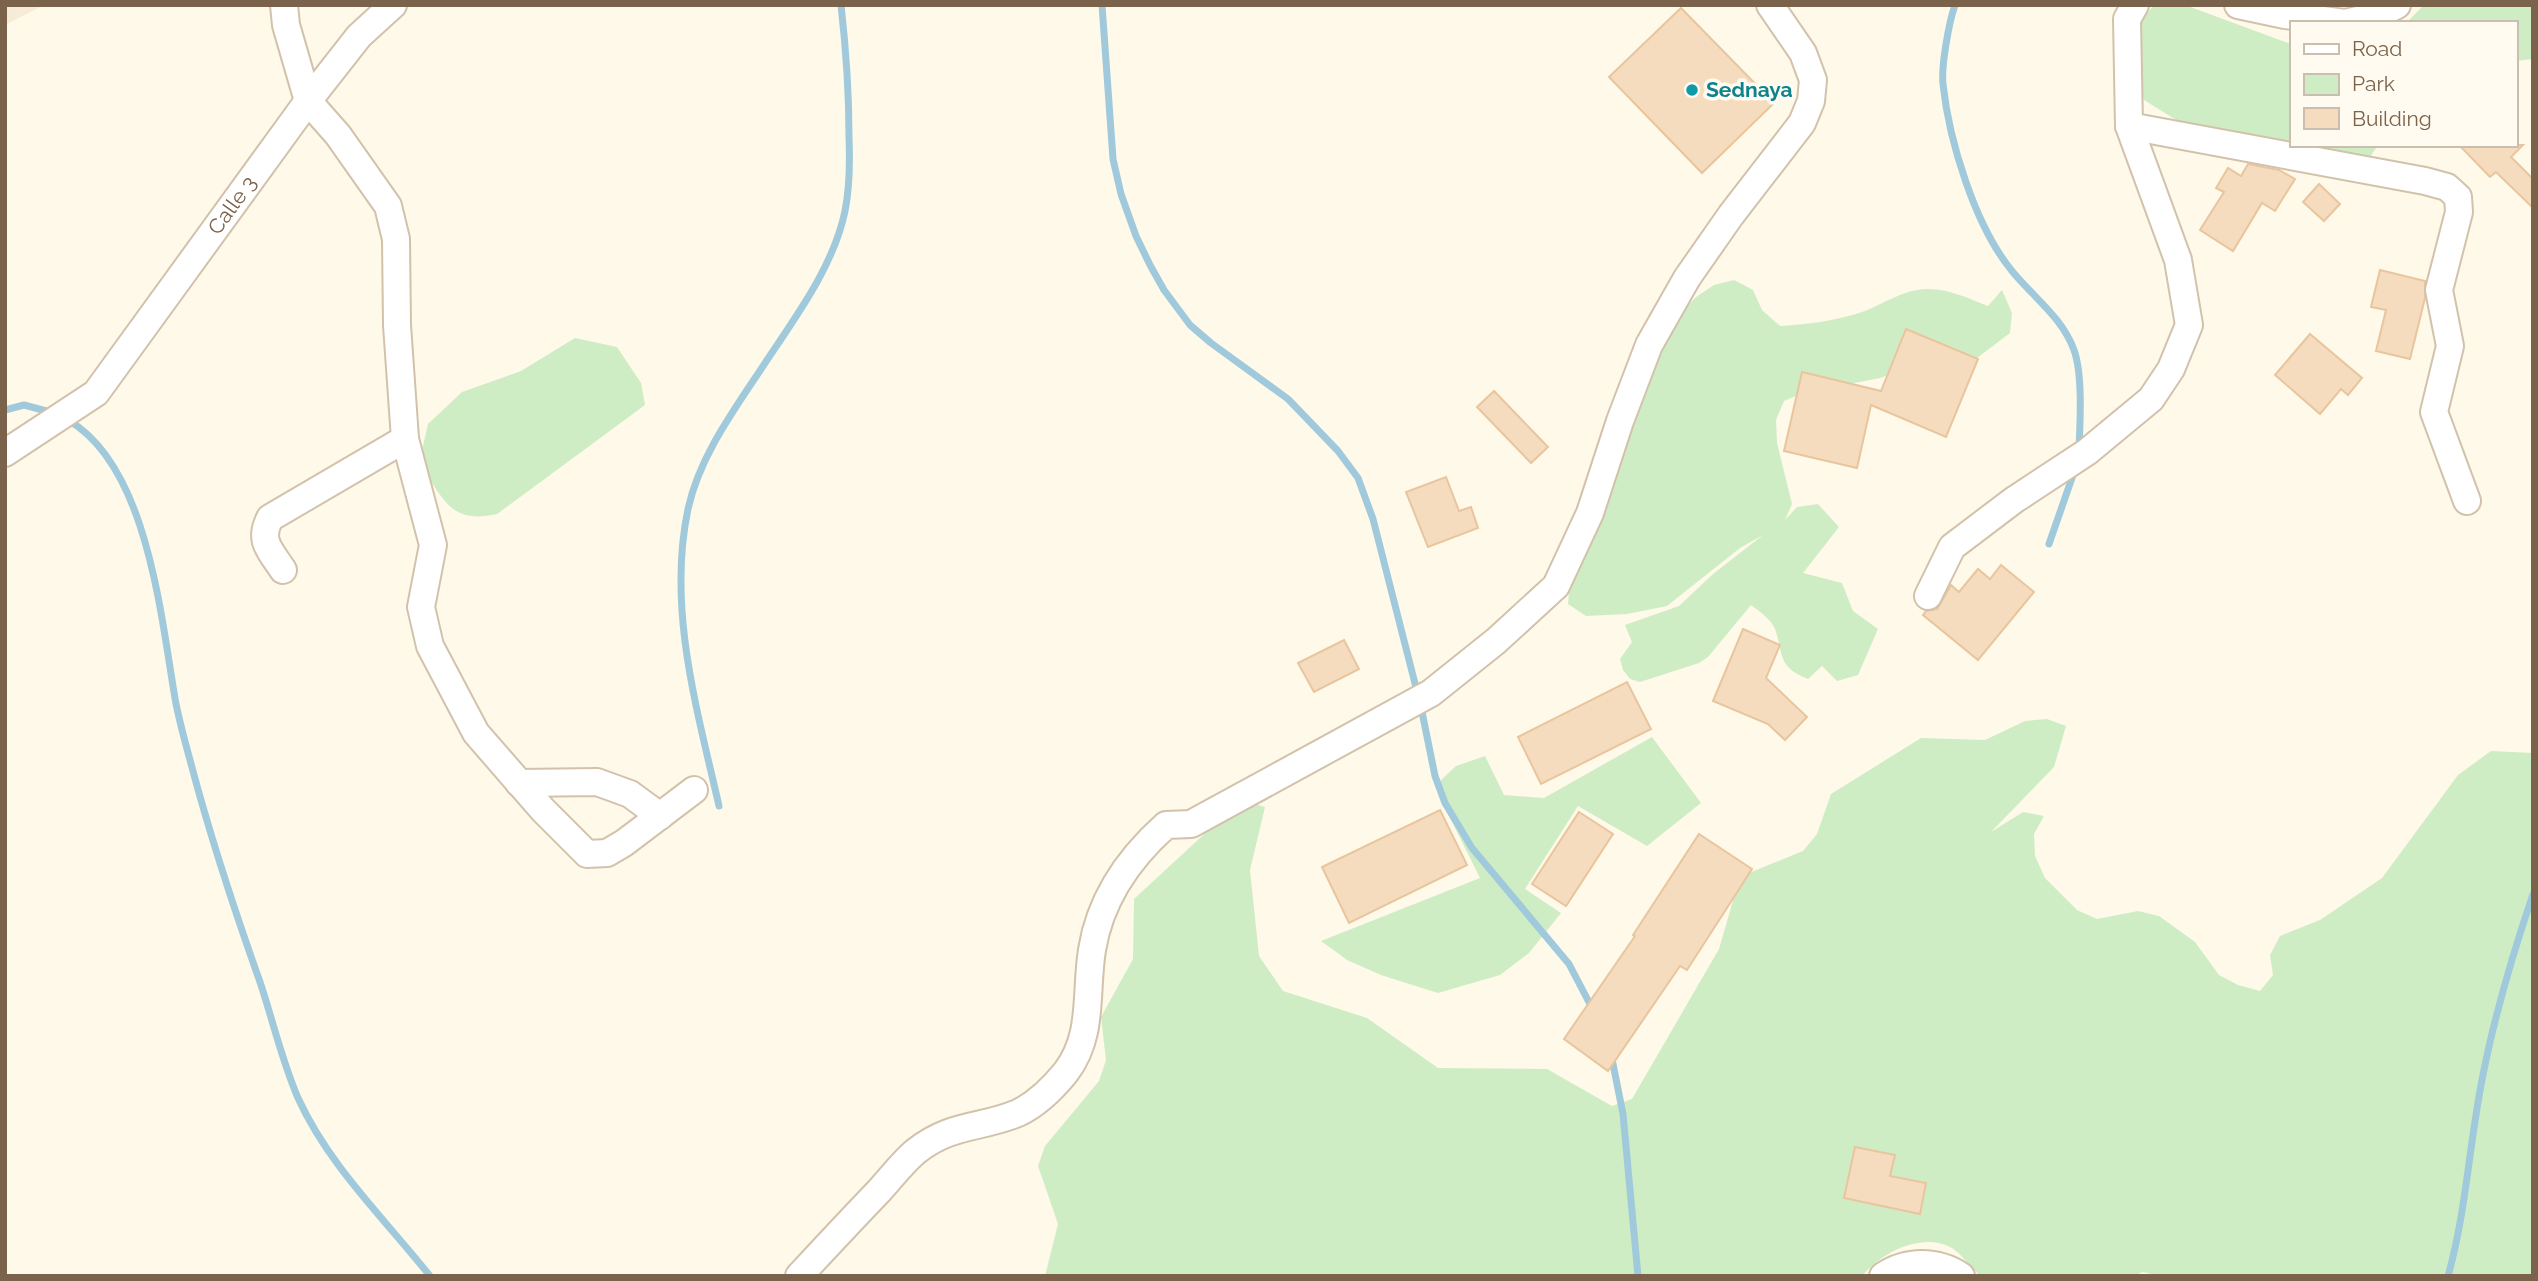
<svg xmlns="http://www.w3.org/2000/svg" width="2538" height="1281" font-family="Raleway,sans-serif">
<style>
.residential{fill:#f6ecd6}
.green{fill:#cfedc5}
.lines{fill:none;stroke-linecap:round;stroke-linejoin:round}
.stream{stroke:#a0cadc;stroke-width:7}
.building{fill:#f5dcbe;stroke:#e9c59d;stroke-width:2}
.street-casing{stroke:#d2c2ac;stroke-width:30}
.street{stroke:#fff;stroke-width:26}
.culture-dot{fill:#0f9aa8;stroke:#fffbf0;stroke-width:2.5}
.labels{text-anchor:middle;stroke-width:7;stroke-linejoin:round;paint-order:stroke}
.culture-label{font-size:21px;font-weight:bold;fill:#0d838f;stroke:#fffbf0;text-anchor:start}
.street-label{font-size:21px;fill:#7b624a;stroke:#fffbf0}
</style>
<rect width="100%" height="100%" fill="#fef9e9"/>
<path class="residential" d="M5,5H44L5,25Z"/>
<path class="green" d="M2154,5H2185L2291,44V145H2378L2370,157L2348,161L2218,146L2144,100L2132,60L2142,20Z
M2424,5H2533V59L2515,61V23H2406Z
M1734,280L1753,290L1762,310L1780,326C1810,324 1836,321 1865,311C1885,303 1903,290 1925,289C1947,288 1968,298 1988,306L2002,290L2012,313L2010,333L1977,358H1936L1880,378L1803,393L1784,401L1776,420L1777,443L1792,504L1785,520L1797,507L1818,504L1839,527L1803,573L1842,583L1853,611L1878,629L1858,675L1837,681L1822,666L1808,679C1776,666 1784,654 1775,629C1772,620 1759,611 1751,605L1708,657L1699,663L1640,682L1630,679L1623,670L1620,659L1632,642L1625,625L1679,606L1713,574L1763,535L1740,548L1667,606L1627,614L1586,616L1568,604L1574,522L1580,502L1669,326L1696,297L1714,285Z
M575,338L617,347L641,383L645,405L497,514C449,525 443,497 419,463L428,424L462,392L521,371Z
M2047,719L2066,726L2054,767L1991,832L2023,812L2044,816L2034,834L2035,856L2045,878L2077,910L2097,919L2138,911L2159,916L2195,942L2219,975L2238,985L2260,991L2273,975L2270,955L2280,936L2320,920L2382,878L2458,775L2491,751L2533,753V1276H2160L2143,1272L2132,1276H1980C1971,1267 1962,1255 1952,1248C1922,1231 1881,1253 1862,1276H1045L1058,1224L1038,1166L1045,1146L1099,1081L1106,1060L1101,1017L1133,959L1134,899L1241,800L1265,807L1250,870L1259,956L1283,991L1367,1018L1438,1068L1547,1069L1612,1106L1632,1099L1719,949L1736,890L1749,873L1803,851L1817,834L1831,794L1921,738L1985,740L2025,721Z
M1652,737L1701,803L1647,846L1578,806L1525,889L1561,913L1529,953L1500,975L1438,993L1381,975L1347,960L1321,941L1480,878L1439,796L1441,780L1456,766L1485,756L1504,795L1544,798Z"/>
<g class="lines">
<path class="stream" d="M1102,5L1113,159L1121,194L1136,236L1150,265L1164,290L1190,325L1211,343L1288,399L1338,451L1358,478L1373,519L1421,707L1435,776L1445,803L1472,848L1569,964L1592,1008
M1955,5C1949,22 1941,66 1943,84C1949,141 1975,226 2012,271C2033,297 2062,317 2074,350C2083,375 2080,423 2079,450
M5,410L24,405L54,413
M68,420C149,467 161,620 176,704C180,723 185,742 190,760C210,836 234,909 260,982C273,1021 282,1061 298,1098C329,1166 384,1218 430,1276
M2049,544L2074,472
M719,806C697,709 667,608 688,509C700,454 737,406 767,360C797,315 834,265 845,211C850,186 850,162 849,137C849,93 846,49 841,5
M1611,1054L1623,1114L1638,1276
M2448,1276C2466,1212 2469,1146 2482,1080C2494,1017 2512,956 2533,894"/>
</g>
<path class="building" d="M1681,8L1774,103L1702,173L1609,77Z
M2459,145H2523L2511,157L2533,179V208L2496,172L2490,177Z
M2248,164L2279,170L2295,179L2275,211L2262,203L2233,251L2200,230L2224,192L2216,188L2228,168L2241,176Z
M2319,184L2340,204L2324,221L2303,202Z
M2380,270L2425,281V298L2410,359L2376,351L2386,310L2371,307Z
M1906,329L1978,359L1946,437L1871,405L1857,468L1784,451L1802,372L1881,391Z
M2310,334L2362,378L2348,395L2341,389L2320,414L2275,375Z
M1494,391L1548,447L1531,463L1477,407Z
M1446,477L1459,511L1471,507L1478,528L1428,547L1406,492Z
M2001,565L2034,592L1978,660L1923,615L1926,611L1937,609L1951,585L1959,592L1978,569L1990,579Z
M1743,629L1780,645L1766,678L1807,717L1785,740L1768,724L1713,701Z
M1344,640L1359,669L1314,692L1298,663Z
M1627,682L1651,729L1541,784L1518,737Z
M1440,810L1467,865L1349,923L1322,867Z
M1579,812L1613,834L1566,906L1532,884Z
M1699,834L1752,869L1687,970L1680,966L1608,1071L1564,1039L1635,936L1633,935Z
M1855,1147L1895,1155L1890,1176L1926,1183L1920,1214L1844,1198Z"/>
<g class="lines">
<g class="street-casing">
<g id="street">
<path d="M284,5L286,25L308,101L338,135L388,206L396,239L397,325L405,439L433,545L421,607L430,646L476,733L543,810L587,854L607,853L624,843L694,790"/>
<path d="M2238,5L2285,15L2345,23L2375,16L2397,5"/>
<path d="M2129,126L2425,181L2447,187L2458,197L2459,212L2439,290L2450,346L2434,412L2467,501"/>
<path id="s1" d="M5,453L96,393L308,101L359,36L393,5"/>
<path d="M283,570C270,550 258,541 270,518L405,439"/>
<path d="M1928,596L1952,547L2014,500L2087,452L2151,399L2171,369L2189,325L2178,260L2129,126L2127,19L2135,5"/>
<path d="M519,783L597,782L630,794L660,816"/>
<path d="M799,1276C826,1247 852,1219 879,1191C891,1178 902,1163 915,1152C951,1123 980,1129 1018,1113C1037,1104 1053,1088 1066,1072C1094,1035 1085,993 1092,950C1100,900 1129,858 1166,825L1191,824L1431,693L1496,641L1556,586L1590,513L1620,421L1649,345L1687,278L1731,215L1802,123L1811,101L1813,80L1803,53L1770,5"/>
<path d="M1883,1276C1907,1260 1937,1260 1961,1276"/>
</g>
</g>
<use href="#street" class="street"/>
</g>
<circle class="culture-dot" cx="1692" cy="90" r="7"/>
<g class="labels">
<g class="culture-label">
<text x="1706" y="97">Sednaya</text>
</g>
<g class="street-label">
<text dy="7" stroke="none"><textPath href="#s1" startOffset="341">Calle 3</textPath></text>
</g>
</g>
<rect width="2538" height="1281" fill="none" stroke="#7b624a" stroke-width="14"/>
<rect x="2290" y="21" width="228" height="126" fill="#fffbf0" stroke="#cabeae" stroke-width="2"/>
<rect x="2304" y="44" width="35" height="10" fill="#ffffff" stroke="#cabeae" stroke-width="2"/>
<text x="2352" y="56" font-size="21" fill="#7b624a">Road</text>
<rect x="2304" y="74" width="35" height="21" fill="#cfedc5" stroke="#cabeae" stroke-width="2"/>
<text x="2352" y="91" font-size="21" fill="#7b624a">Park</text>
<rect x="2304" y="108" width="35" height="21" fill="#f5dcbe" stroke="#cabeae" stroke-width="2"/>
<text x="2352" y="126" font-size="21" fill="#7b624a">Building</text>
</svg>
